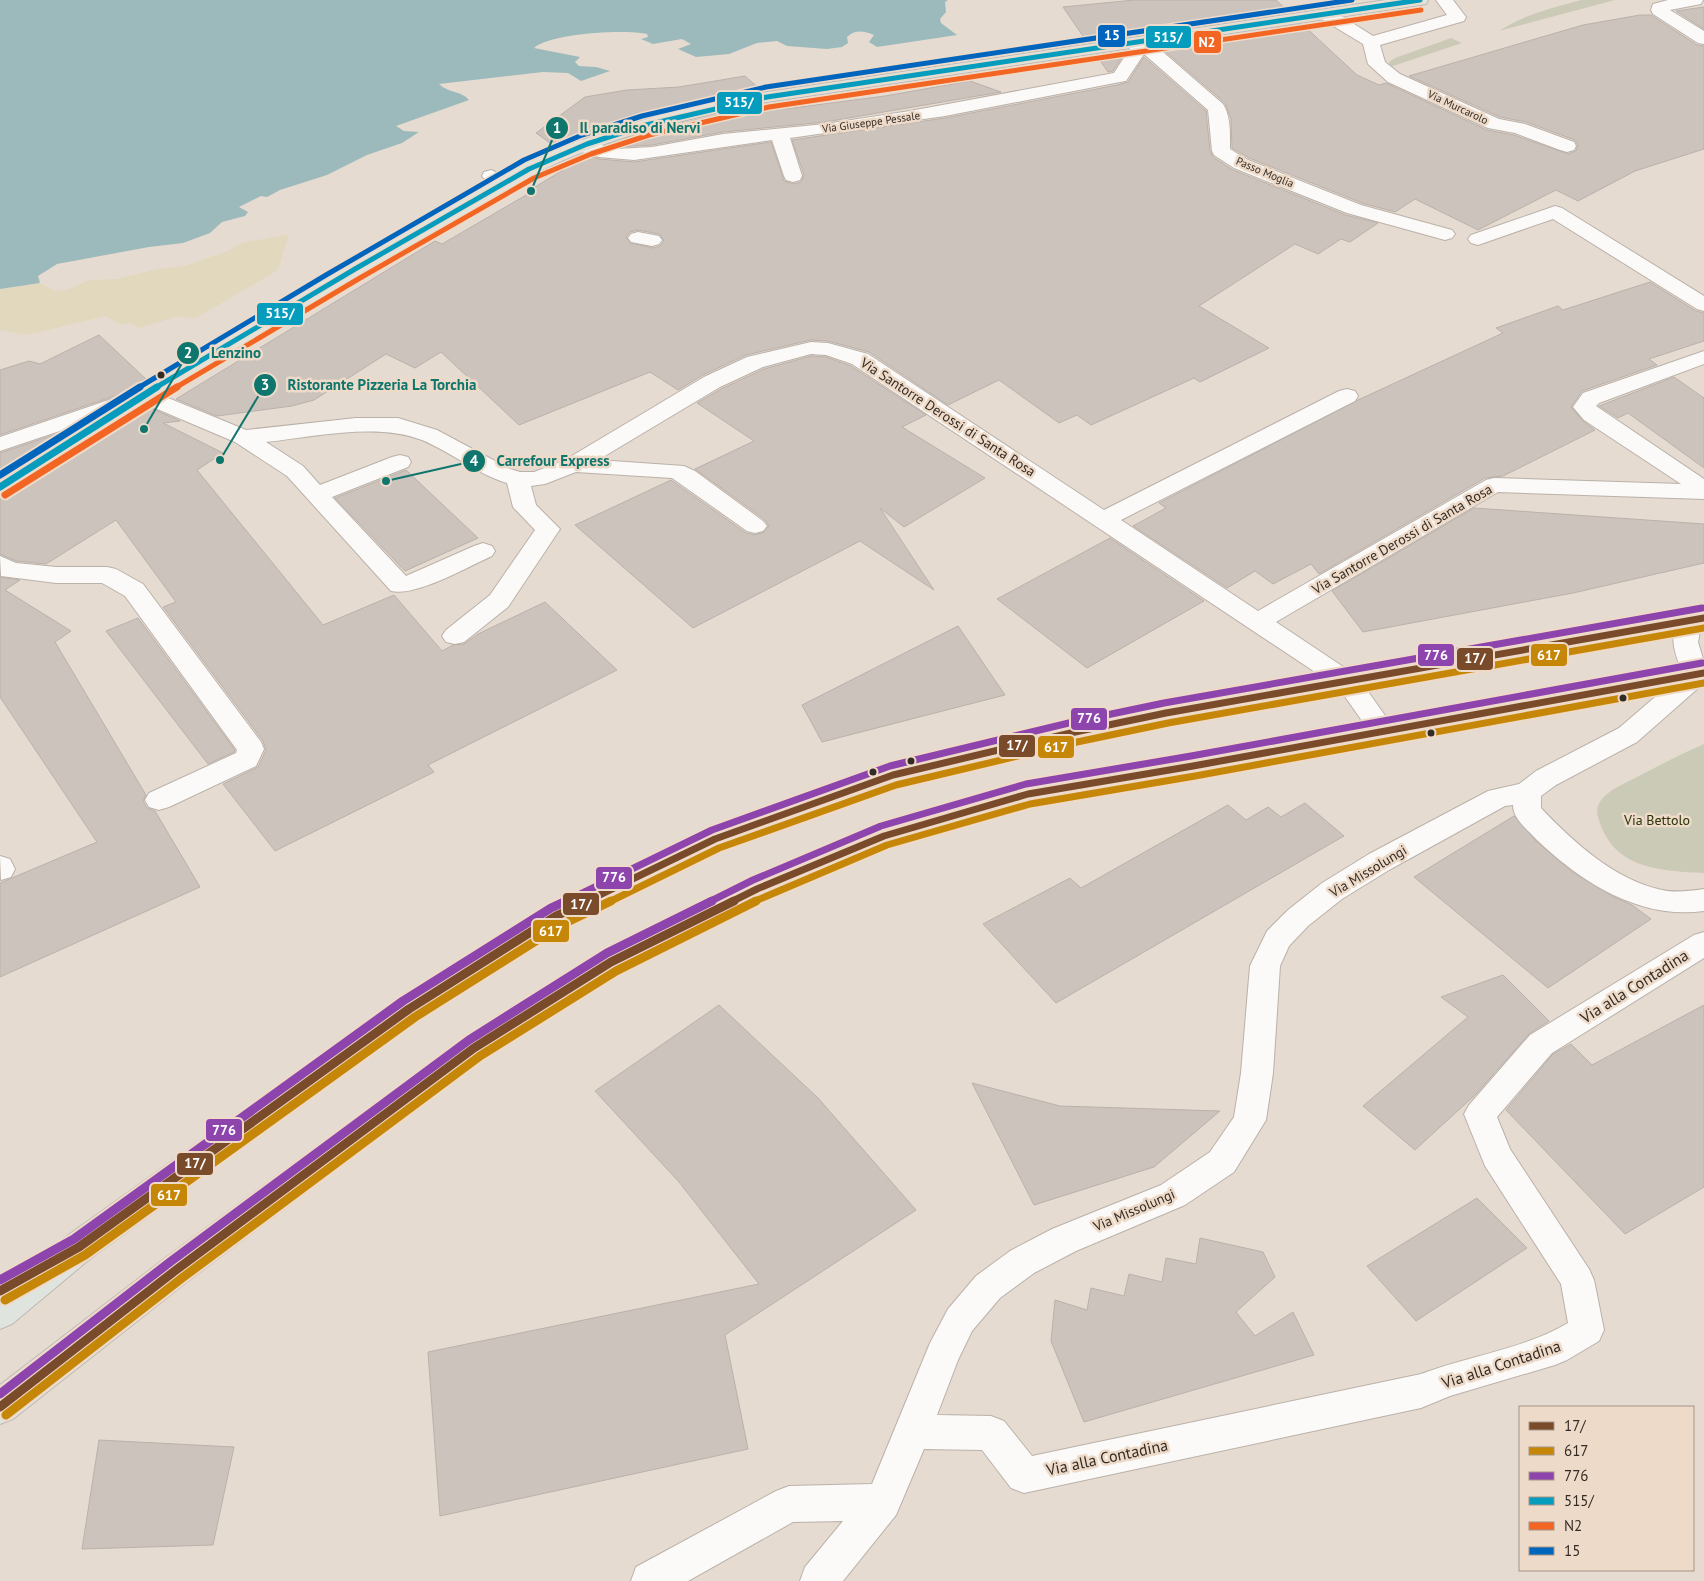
<svg xmlns="http://www.w3.org/2000/svg" width="1704" height="1581" font-family="'PT Sans',sans-serif">
<style>
.green{fill:#cbcab7}
.sand{fill:#e2d8be}
.water{fill:#9cbabc}
.building{fill:#cdc3bd;stroke:#bbb1ab;fill-rule:evenodd}
.lines{fill:none;stroke-linecap:round;stroke-linejoin:round}
.minor-casing{stroke:#bab1a9;stroke-width:2}
.major-casing{stroke:#beb8b3;stroke-width:2}
.minor{fill:#fbfaf8;fill-rule:evenodd}
.major{fill:#dfe4df;fill-rule:evenodd}
.bus-1-far1-casing{stroke:#eedac8;stroke-width:11}
.bus-1-casing{stroke:#eedac8;stroke-width:13}
.bus-2-far1-casing{stroke:#eedac8;stroke-width:11}
.bus-2-casing{stroke:#eedac8;stroke-width:13}
.bus-3-far1-casing{stroke:#eedac8;stroke-width:11}
.bus-3-casing{stroke:#eedac8;stroke-width:13}
.bus-4-far1-casing{stroke:#eedac8;stroke-width:8}
.bus-4-casing{stroke:#eedac8;stroke-width:11}
.bus-5-far1-casing{stroke:#eedac8;stroke-width:8}
.bus-5-casing{stroke:#eedac8;stroke-width:11}
.bus-6-far1-casing{stroke:#eedac8;stroke-width:8}
.bus-6-casing{stroke:#eedac8;stroke-width:11}
.bus-1-far1{stroke:#7a4b2a;stroke-width:7}
.bus-1{stroke:#7a4b2a;stroke-width:9}
.bus-2-far1{stroke:#c68709;stroke-width:7}
.bus-2{stroke:#c68709;stroke-width:9}
.bus-3-far1{stroke:#8e44ad;stroke-width:7}
.bus-3{stroke:#8e44ad;stroke-width:9}
.bus-4-far1{stroke:#059cbd;stroke-width:5}
.bus-4{stroke:#059cbd;stroke-width:7}
.bus-5-far1{stroke:#f26522;stroke-width:5}
.bus-5{stroke:#f26522;stroke-width:7}
.bus-6-far1{stroke:#0065bd;stroke-width:5}
.bus-6{stroke:#0065bd;stroke-width:7}
.bus-dot{fill:#332b24;stroke:#eedac8;stroke-width:2}
.labels{text-anchor:middle;stroke-width:5;stroke-linejoin:round;paint-order:stroke}
.far-street-label{font-size:11px;fill:#332b24;stroke:#eedac8}
.street-label{font-size:14px;fill:#332b24;stroke:#eedac8}
.park-label{font-size:14px;fill:#2b3509;stroke:#eedac8}
.near-street-label{font-size:16px;fill:#332b24;stroke:#eedac8}
.leader{fill:none;stroke:#0f766e;stroke-width:2}
.callout-dot{fill:#0f766e;stroke:#eedac8;stroke-width:2}
.mark-label{font-size:15px;text-anchor:middle;font-weight:bold;fill:#fff}
.callout-label{font-size:15px;text-anchor:middle;font-weight:bold;fill:#0f766e;stroke:#eedac8;stroke-width:5;stroke-linejoin:round;paint-order:stroke}
.line-badge{stroke:#eedac8;stroke-width:2}
.badge-label{font-size:14px;text-anchor:middle;font-weight:bold;fill:#fff}
</style>
<rect width="100%" height="100%" fill="#e6dbd0"/>
<path class="green" d="M1581,0H1615L1499,31C1525,14 1552,8 1581,0Z
M1451,38L1462,43L1390,67L1389,62L1395,58Z
M1704,744V873C1664,871 1618,870 1601,826C1597,815 1594,807 1603,798C1611,789 1625,783 1635,778C1658,766 1681,754 1704,744Z"/>
<path class="sand" d="M289,234L278,270L196,318L175,317L139,328L130,323L121,325L106,316L27,335L0,330V289L40,283L55,291L69,289L90,280L117,279L158,269L184,266L228,251L242,243Z"/>
<path class="water" d="M0,0H948L945,2L946,12L940,19L941,23L957,35L877,47L869,42L874,35C864,31 855,29 847,37L848,43L842,47L827,49L787,46L777,41L757,43L729,54L696,57L678,49L691,44L682,39L653,44L641,39L648,37L647,34C625,29 550,33 534,48L580,57L575,62L579,66L596,67L610,71L581,81L568,73L543,72L439,84C448,93 462,91 469,100L396,126L404,131L419,132L402,143L367,155L327,175L280,190L267,197L261,196L239,207L248,212L245,216L222,222L210,233L183,243L149,247L57,264L38,276L40,283L0,289Z"/>
<path class="building" d="M1134,0H1276L1289,12L1087,42L1063,7Z
M1704,7V29L1676,11Z
M1640,15H1651L1697,45L1704,46V149L1635,171L1578,201L1556,190L1478,230L1415,199L1395,212L1362,203L1249,158L1232,148L1231,119L1225,103L1159,46L1302,24L1357,75L1379,85L1386,83L1487,130L1514,135L1568,154L1576,151L1578,145L1575,140L1526,122L1500,117L1409,76L1583,25Z
M1126,51L1113,71L1108,72L1096,55Z
M1144,57L1206,111L1210,151L1213,157L1233,170L1346,215L1378,223L1350,242L1341,239L1318,254L1295,244L1199,306L1269,348L1200,382L1194,378L1091,425L1077,415L1059,423L999,380L948,405L869,352L828,341L811,340L746,355L703,375L678,390L650,372L519,425L441,352L415,368L386,354L314,400L292,406L217,416L176,399L435,241L442,244L533,191L530,190L578,161L573,158L583,154L599,159L634,162L771,142L784,181L794,184L801,182L804,175L792,140L945,118L1117,85L1128,82ZM638,230L659,234L664,241L660,246L653,248L630,243L626,237L630,232Z
M745,76L762,91L641,119L557,148L536,133L585,97L627,90L679,87Z
M970,81L1001,92L825,122L723,132L652,145L616,147L608,145L678,124L767,104L776,103L785,109L885,96Z
M1650,282L1696,311L1704,313V341L1649,359L1657,365L1582,391L1571,407L1583,421L1595,430L1503,476L1485,478L1319,574L1311,564L1273,584L1255,571L1227,588L1133,526L1166,508L1159,503L1358,400L1503,333L1496,328L1558,306L1563,310Z
M99,335L149,382L141,387L0,435V370L29,361L40,364Z
M811,356L826,357L851,366L926,415L902,427L985,478L904,527L880,508L934,590L860,541L693,628L575,525L671,480L746,533L755,535L764,532L769,526L764,519L695,469L754,441L697,403L721,389L764,369Z
M1674,377L1704,398V468L1628,413L1618,418L1599,406Z
M146,406L180,421L163,423L223,453L197,470L323,625L394,595L442,651L453,645L464,644L478,634L545,602L617,670L428,765L434,772L275,851L223,784L258,767L266,750L263,741L163,607L176,602L116,520L46,564L16,561L0,554V496L9,494Z
M74,428L63,435L0,475V453Z
M406,470L478,538L405,571L335,498Z
M1474,508L1704,524V563L1573,593L1363,632L1332,591Z
M1110,538L1204,601L1087,668L997,599Z
M0,577L20,580L5,590L71,631L55,642L146,795L143,801L147,808L155,811L200,887L0,977V883L97,842L0,697Z
M138,618L235,750L234,752L208,764L106,631Z
M958,626L1005,695L822,742L802,705Z
M1305,803L1344,836L1056,1003L983,924L1070,878L1081,888L1228,805L1246,820L1268,807L1281,817Z
M1514,816L1535,840L1571,871L1612,896L1632,905L1651,919L1548,988L1414,877Z
M1503,975L1549,1021L1529,1034L1475,1095L1415,1150L1363,1106L1468,1017L1441,997Z
M719,1005L818,1098L916,1210L725,1335L748,1449L440,1516L428,1352L759,1284L679,1182L595,1091Z
M1704,1005V1187L1625,1234L1506,1110L1553,1054L1571,1044L1592,1065Z
M972,1083L1060,1106L1220,1111L1154,1167L1034,1205Z
M1477,1198L1527,1248L1416,1321L1367,1266Z
M1200,1238L1263,1252L1275,1277L1236,1312L1255,1336L1293,1312L1314,1355L1084,1422L1051,1341L1055,1300L1087,1310L1091,1288L1124,1296L1129,1274L1162,1282L1166,1258L1196,1264Z
M99,1440L234,1447L213,1545L82,1549Z"/>
<g class="lines">
<g class="minor-casing">
<path id="minor" d="M1436,0H1453L1466,17L1464,21L1380,45L1385,62L1400,74L1499,119L1525,124L1574,142L1576,146L1574,150L1567,152L1560,150L1515,133L1488,128L1388,82L1368,64L1363,44L1320,18L1318,14L1320,10H1332L1373,36L1447,15Z
M1668,0H1703L1701,4L1670,10L1704,31V44L1698,43L1653,14L1651,10L1653,4Z
M1142,38L1148,39L1223,104C1231,116 1230,135 1230,149L1248,160L1361,205L1452,230L1455,234L1452,238L1445,240L1347,213L1234,168L1214,155L1212,151L1208,110L1144,54L1126,81L1120,82L945,116L790,138L802,176L800,180L793,182L786,180L784,176L772,140L634,160L599,157L575,150L573,146L575,142L582,140L616,149L652,147L723,134L825,124L910,111L1114,73L1136,39Z
M491,170L512,179L515,183L512,187C501,190 488,185 482,176L484,172Z
M1555,206L1562,208L1704,296V311L1697,309L1553,219L1478,245L1471,243L1468,239L1471,235Z
M638,232L659,236L662,240L659,244L652,246L631,242L628,238L631,234Z
M811,342L828,343L868,354L1104,510L1339,391L1347,389L1355,391L1358,396L1355,401L1121,520L1258,611L1486,480L1494,478L1681,484L1584,420L1573,407L1583,393L1704,351V364L1599,403L1596,406L1704,479V499L1498,492L1276,622L1357,676L1396,731L1392,738L1383,740L1374,738L1339,688L852,364L826,355L811,354L763,367L720,387L598,460L684,466L695,471L763,521L767,526L763,531L755,533L747,531L672,478L576,472L545,484L531,486L536,505L560,529L508,607L464,642L455,644L446,642L442,636L446,630L490,595L535,530L513,507L507,483C477,474 451,452 422,440C377,422 313,437 266,442L303,466L320,485L392,457L400,455L408,457L411,462L408,467L332,497L406,576L474,546L483,543L492,546L495,551L492,556C467,567 416,597 391,591L287,476L235,442L143,403L0,451V437L144,388L246,430L356,418H398L437,430L510,469L520,472H534L565,460L704,377L747,357Z
M0,556L16,563L56,567H107L116,569L143,584L261,742L264,749L256,766L169,807L159,810L149,807L145,800L149,793L236,753L237,750L125,596L102,583H56L1,576Z
M1689,613L1698,615L1702,621L1698,642L1704,662V683L1637,742L1556,785L1541,796V808C1573,842 1615,880 1662,890C1675,893 1690,891 1704,889V911C1639,920 1581,882 1536,839C1527,829 1513,819 1513,805L1505,806L1389,870L1342,899L1308,926L1289,946L1280,966L1273,1073L1266,1120L1234,1172L1185,1205L1076,1251L1034,1273L1000,1298L972,1331L958,1360L937,1415L991,1416L1004,1421L1032,1456L1421,1374C1469,1356 1524,1349 1568,1323L1561,1284L1485,1166L1464,1114L1469,1105L1530,1035L1694,935L1704,932V958L1552,1053L1497,1117L1510,1149L1589,1269L1594,1280L1604,1330L1599,1341L1567,1360L1555,1365L1450,1396L1421,1408L1024,1493L1011,1488L982,1450L924,1449L896,1515L843,1581H800L805,1567L843,1521L793,1522L688,1581H631L636,1567L776,1491L789,1486L872,1484L930,1343L948,1309L976,1276L1010,1251L1052,1229L1161,1185L1210,1152L1234,1117L1241,1073L1250,966L1267,931L1288,910L1322,883L1369,854L1488,791L1519,784L1536,771L1619,728L1683,673C1674,653 1668,635 1680,615Z
M0,856L10,859L15,869L11,877L1,880Z"/>
</g>
<g class="major-casing">
<path id="major" d="M1386,0H1428L1426,4L1420,5L767,102C685,119 611,136 536,173L362,273L152,400L8,492L0,494V477C171,368 346,266 522,165C600,128 682,108 767,92Z
M1704,610V626L1166,722L1075,741L898,783L725,846L566,924L420,1018L91,1258L12,1324L0,1329V1292L67,1236L398,1000L546,908L705,832L893,765L1075,723L1166,704Z
M1704,664V682L1193,776L1028,804L893,844L767,897L622,970L485,1057L188,1281L13,1419L0,1424V1385L164,1259L463,1039L600,954L747,881L874,829L1028,784L1193,756Z"/>
</g>
<use href="#minor" class="minor"/>
<use href="#major" class="major"/>
<g class="bus-1-far1-casing">
<path id="bus-1-far1" d="M585,902L715,839L893,775L1075,732L1166,713L1704,618
M731,902L757,889L884,836L1028,794L1193,766L1704,673"/>
</g>
<g class="bus-1-casing">
<path id="bus-1" d="M0,1291L79,1247L409,1009L556,916L588,901
M0,1407L176,1270L474,1048L611,962L734,901"/>
</g>
<g class="bus-2-far1-casing">
<path id="bus-2-far1" d="M609,902L719,848L896,785L1077,742L1168,723L1704,628
M753,902L887,845L1030,804L1195,776L1704,683"/>
</g>
<g class="bus-2-casing">
<path id="bus-2" d="M5,1300L85,1255L415,1017L561,925L611,901
M6,1415L182,1278L480,1056L616,971L756,901"/>
</g>
<g class="bus-3-far1-casing">
<path id="bus-3-far1" d="M564,902L712,830L890,766L1073,722L1164,703L1702,608
M709,902L753,880L881,826L1026,784L1191,756L1702,663"/>
</g>
<g class="bus-3-casing">
<path id="bus-3" d="M0,1280L74,1239L403,1001L551,908L566,901
M0,1394L170,1262L469,1040L607,953L712,901"/>
</g>
<g class="bus-4-far1-casing">
<path id="bus-4-far1" d="M155,388L355,269L529,169L587,144L646,125L767,97L1420,0"/>
</g>
<g class="bus-4-casing">
<path id="bus-4" d="M0,487L157,387"/>
</g>
<g class="bus-5-far1-casing">
<path id="bus-5-far1" d="M175,388L360,278L534,178L591,154L649,135L769,107L1421,10"/>
</g>
<g class="bus-5-casing">
<path id="bus-5" d="M5,495L177,387"/>
</g>
<g class="bus-6-far1-casing">
<path id="bus-6-far1" d="M138,388L326,275L524,160L582,135L642,116L766,87L1352,0"/>
</g>
<g class="bus-6-casing">
<path id="bus-6" d="M0,475L140,387"/>
</g>
<use href="#bus-1-far1" class="bus-1-far1"/>
<use href="#bus-1" class="bus-1"/>
<use href="#bus-2-far1" class="bus-2-far1"/>
<use href="#bus-2" class="bus-2"/>
<use href="#bus-3-far1" class="bus-3-far1"/>
<use href="#bus-3" class="bus-3"/>
<use href="#bus-4-far1" class="bus-4-far1"/>
<use href="#bus-4" class="bus-4"/>
<use href="#bus-5-far1" class="bus-5-far1"/>
<use href="#bus-5" class="bus-5"/>
<use href="#bus-6-far1" class="bus-6-far1"/>
<use href="#bus-6" class="bus-6"/>
</g>
<g class="bus-dot">
<circle cx="161" cy="375" r="4.5"/>
<circle cx="1623" cy="698" r="4.5"/>
<circle cx="1431" cy="733" r="4.5"/>
<circle cx="911" cy="761" r="4.5"/>
<circle cx="873" cy="772" r="4.5"/>
</g>
<g class="labels">
<g class="far-street-label">
<text transform="translate(1458 107) rotate(25)" y="4">Via Murcarolo</text>
<text transform="translate(871 122) rotate(-8)" y="4">Via Giuseppe Pessale</text>
<text transform="translate(1265 172) rotate(23)" y="4">Passo Moglia</text>
</g>
<g class="street-label">
<text transform="translate(948 417) rotate(33)" y="5">Via Santorre Derossi di Santa Rosa</text>
<text transform="translate(1402 539) rotate(-30)" y="5">Via Santorre Derossi di Santa Rosa</text>
<text transform="translate(1368 871) rotate(-31)" y="5">Via Missolungi</text>
<text transform="translate(1134 1210) rotate(-23)" y="5">Via Missolungi</text>
</g>
<g class="park-label">
<text x="1657" y="825">Via Bettolo</text>
</g>
<g class="near-street-label">
<text transform="translate(1634 986) rotate(-32)" y="6">Via alla Contadina</text>
<text transform="translate(1501 1364) rotate(-18)" y="6">Via alla Contadina</text>
<text transform="translate(1107 1457) rotate(-12)" y="6">Via alla Contadina</text>
</g>
</g>
<path class="leader" d="M531 191L557 128M144 429L188 353M220 460L265 385M386 481L474 461"/>
<g class="callout-dot">
<circle cx="531" cy="191" r="5"/>
<circle cx="144" cy="429" r="5"/>
<circle cx="220" cy="460" r="5"/>
<circle cx="386" cy="481" r="5"/>
<circle cx="557" cy="128" r="12"/>
<circle cx="188" cy="353" r="12"/>
<circle cx="265" cy="385" r="12"/>
<circle cx="474" cy="461" r="12"/>
</g>
<g class="mark-label">
<text x="557" y="133">1</text>
<text x="188" y="358">2</text>
<text x="265" y="390">3</text>
<text x="474" y="466">4</text>
</g>
<g class="callout-label">
<text x="640" y="133">Il paradiso di Nervi</text>
<text x="236" y="358">Lenzino</text>
<text x="382" y="390">Ristorante Pizzeria La Torchia</text>
<text x="553" y="466">Carrefour Express</text>
</g>
<g class="line-badge">
<rect x="1097" y="24" width="29" height="24" rx="5" fill="#0065bd"/>
<rect x="1145" y="25" width="47" height="24" rx="5" fill="#059cbd"/>
<rect x="1193" y="30" width="29" height="24" rx="5" fill="#f26522"/>
<rect x="716" y="91" width="47" height="24" rx="5" fill="#059cbd"/>
<rect x="256" y="302" width="48" height="24" rx="5" fill="#059cbd"/>
<rect x="1417" y="643" width="38" height="24" rx="5" fill="#8e44ad"/>
<rect x="1530" y="643" width="38" height="24" rx="5" fill="#c68709"/>
<rect x="1456" y="647" width="38" height="24" rx="5" fill="#7a4b2a"/>
<rect x="1070" y="707" width="38" height="24" rx="5" fill="#8e44ad"/>
<rect x="998" y="734" width="38" height="24" rx="5" fill="#7a4b2a"/>
<rect x="1037" y="735" width="38" height="24" rx="5" fill="#c68709"/>
<rect x="595" y="866" width="38" height="24" rx="5" fill="#8e44ad"/>
<rect x="562" y="892" width="38" height="24" rx="5" fill="#7a4b2a"/>
<rect x="532" y="919" width="38" height="24" rx="5" fill="#c68709"/>
<rect x="205" y="1118" width="38" height="24" rx="5" fill="#8e44ad"/>
<rect x="176" y="1152" width="38" height="24" rx="5" fill="#7a4b2a"/>
<rect x="150" y="1183" width="38" height="24" rx="5" fill="#c68709"/>
</g>
<g class="badge-label">
<text x="1112" y="40">15</text>
<text x="1168" y="42">515/</text>
<text x="1207" y="47">N2</text>
<text x="739" y="107">515/</text>
<text x="280" y="318">515/</text>
<text x="1436" y="660">776</text>
<text x="1549" y="660">617</text>
<text x="1475" y="663">17/</text>
<text x="1089" y="723">776</text>
<text x="1017" y="750">17/</text>
<text x="1056" y="752">617</text>
<text x="614" y="882">776</text>
<text x="581" y="909">17/</text>
<text x="551" y="936">617</text>
<text x="224" y="1135">776</text>
<text x="195" y="1168">17/</text>
<text x="169" y="1200">617</text>
</g>
<rect x="1519" y="1406" width="175" height="165" fill="#eedac8" stroke="#a39486"/>
<rect x="1529" y="1422" width="25" height="8" fill="#7a4b2a" stroke="#a39486"/>
<text x="1564" y="1431" font-size="15" fill="#332b24">17/</text>
<rect x="1529" y="1447" width="25" height="8" fill="#c68709" stroke="#a39486"/>
<text x="1564" y="1456" font-size="15" fill="#332b24">617</text>
<rect x="1529" y="1472" width="25" height="8" fill="#8e44ad" stroke="#a39486"/>
<text x="1564" y="1481" font-size="15" fill="#332b24">776</text>
<rect x="1529" y="1497" width="25" height="8" fill="#059cbd" stroke="#a39486"/>
<text x="1564" y="1506" font-size="15" fill="#332b24">515/</text>
<rect x="1529" y="1522" width="25" height="8" fill="#f26522" stroke="#a39486"/>
<text x="1564" y="1531" font-size="15" fill="#332b24">N2</text>
<rect x="1529" y="1547" width="25" height="8" fill="#0065bd" stroke="#a39486"/>
<text x="1564" y="1556" font-size="15" fill="#332b24">15</text>
</svg>
